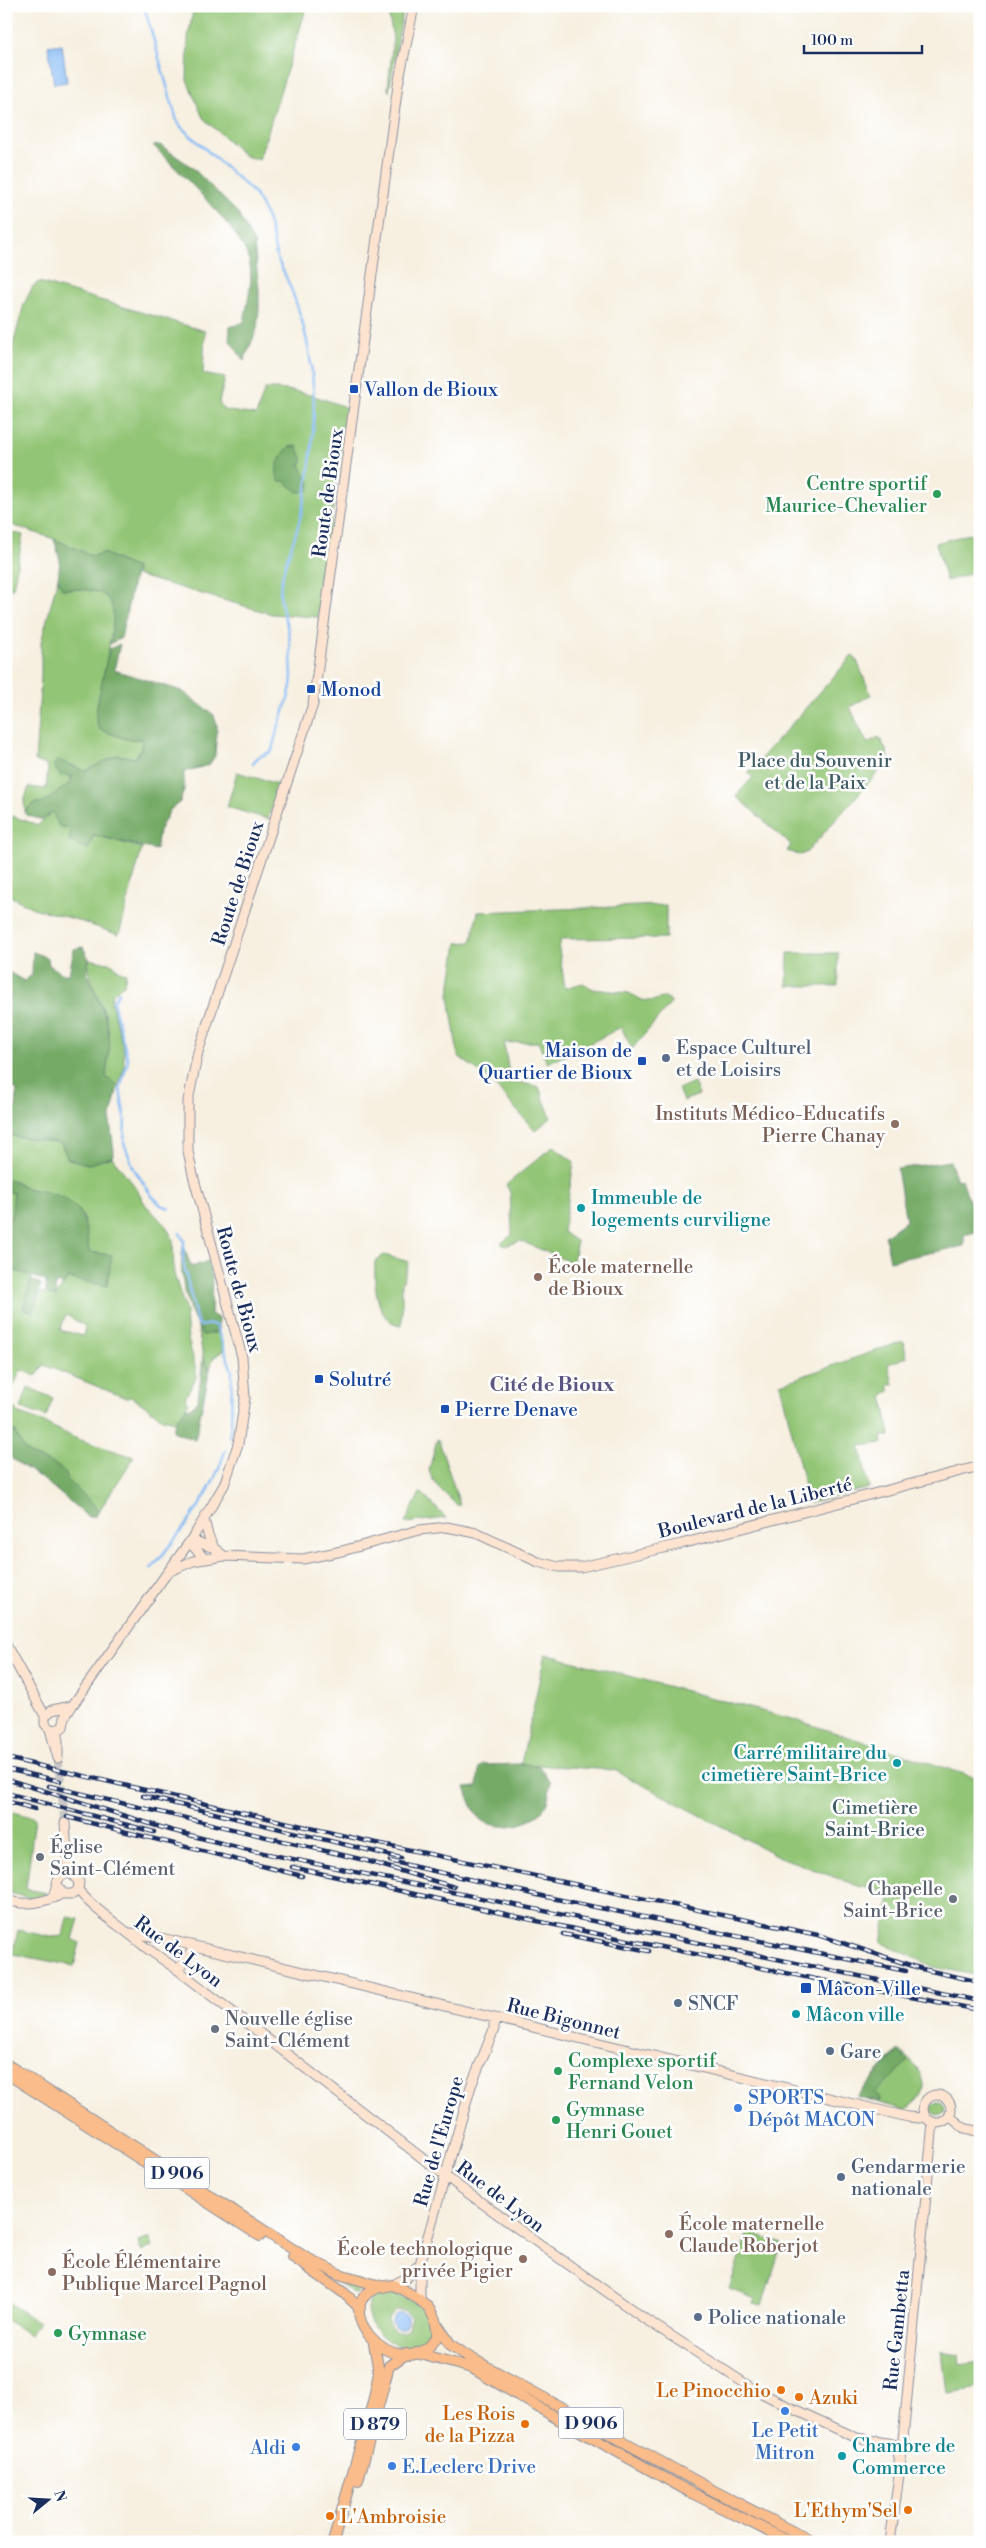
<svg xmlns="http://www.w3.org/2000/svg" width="986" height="2548" font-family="'Libre Bodoni',serif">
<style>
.green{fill:#92c575;stroke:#567a6a;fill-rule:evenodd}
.forest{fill:#75aa66;stroke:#486c62}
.water{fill:#86bbf5;stroke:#5075aa}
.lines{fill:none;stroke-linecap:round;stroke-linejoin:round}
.stream{stroke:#86bbf5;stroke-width:2.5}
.secondary-tunnel{stroke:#cbc9c7;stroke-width:9;stroke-dasharray:9 4.5;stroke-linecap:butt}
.secondary-casing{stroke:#8990a0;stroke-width:11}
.primary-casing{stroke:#8990a0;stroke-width:12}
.secondary{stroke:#fde4d0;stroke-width:9}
.primary{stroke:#f9bc8a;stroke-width:10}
.rail-casing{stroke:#1b2f5e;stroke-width:4.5}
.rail{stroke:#fff;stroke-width:2.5;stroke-dasharray:8;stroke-linecap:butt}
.transit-dot{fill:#1a4fb4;stroke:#fff;stroke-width:2}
.leisure-dot{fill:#2e9e5b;stroke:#fff;stroke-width:2}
.service-dot{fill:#5c6f8a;stroke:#fff;stroke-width:2}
.education-dot{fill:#8d6e63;stroke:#fff;stroke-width:2}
.culture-dot{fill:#0f9aa8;stroke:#fff;stroke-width:2}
.worship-dot{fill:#6b7280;stroke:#fff;stroke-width:2}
.shop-dot{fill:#3f7fe0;stroke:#fff;stroke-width:2}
.food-dot{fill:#e8710a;stroke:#fff;stroke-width:2}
.labels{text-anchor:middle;stroke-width:5;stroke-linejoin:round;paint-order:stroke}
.shield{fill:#fff;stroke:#5f6d8e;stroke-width:1}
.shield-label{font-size:18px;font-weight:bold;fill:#1b2f5e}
.transit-label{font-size:19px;fill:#164399;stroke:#fff;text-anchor:start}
.leisure-label{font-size:19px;fill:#27864d;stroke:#fff;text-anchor:start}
.street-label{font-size:19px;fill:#1b2f5e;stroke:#fff}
.park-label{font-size:19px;fill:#3f5c65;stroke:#fff}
.service-label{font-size:19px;fill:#4e5e75;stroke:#fff;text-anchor:start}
.education-label{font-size:19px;fill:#785e54;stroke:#fff;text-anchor:start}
.culture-label{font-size:19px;fill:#0d838f;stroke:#fff;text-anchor:start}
.worship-label{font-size:19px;fill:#5b616d;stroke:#fff;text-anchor:start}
.shop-label{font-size:19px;fill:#366cbe;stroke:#fff;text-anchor:start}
.food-label{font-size:19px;fill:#c56008;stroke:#fff;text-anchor:end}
.neighbourhood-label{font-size:20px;font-weight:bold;fill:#5b5581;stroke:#fff}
</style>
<rect width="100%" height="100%" fill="#fff"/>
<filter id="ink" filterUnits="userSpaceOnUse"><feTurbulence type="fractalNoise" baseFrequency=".02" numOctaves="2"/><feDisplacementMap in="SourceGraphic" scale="10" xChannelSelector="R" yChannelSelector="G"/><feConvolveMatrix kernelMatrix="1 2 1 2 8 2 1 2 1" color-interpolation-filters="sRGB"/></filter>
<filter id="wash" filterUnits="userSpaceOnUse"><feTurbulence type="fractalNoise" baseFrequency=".0096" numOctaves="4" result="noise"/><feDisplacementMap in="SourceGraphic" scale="20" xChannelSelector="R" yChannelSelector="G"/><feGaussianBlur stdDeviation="1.12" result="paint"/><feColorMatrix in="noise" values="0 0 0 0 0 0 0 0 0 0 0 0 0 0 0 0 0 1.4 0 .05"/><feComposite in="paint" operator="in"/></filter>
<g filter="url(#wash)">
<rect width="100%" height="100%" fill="#f7f0e1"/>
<path class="green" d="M194,6H307L259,160L245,156L203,118L187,80L188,37Z
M387,6H404L389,92L388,88L393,38Z
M39,282L205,331L203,374L225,378L219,402L224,410L256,415L265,389C294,388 320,397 347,408L318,617L272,614L136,575V568L103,553L92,556L54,539L6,523V370L24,304L33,286Z
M6,531L23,535L13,588L6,587Z
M980,531V571L946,581L936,543Z
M58,578L63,589L98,590L110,601L114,609L113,625L96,718L99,729L126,739H142L141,748L135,758L117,755L85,772L71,764L70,783L44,802L35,803L25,811L24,801L29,787L46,789L48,766L35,761L41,677V642Z
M853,655L857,661L871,695L850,707L867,743L879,737L887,751L888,761L806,853L799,855L787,851L791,845L736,796L753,777L748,773Z
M237,772L280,785L268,819L227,807Z
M52,812L71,829L88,849L94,835L142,848L119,935L74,919L33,908L6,894V814L38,825Z
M666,905V938L561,939L559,949L565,988L583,983L593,989L629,993L642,1000L652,1001L666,997L672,1002L632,1049L621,1027L576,1051L547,1063L538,1042L504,1043L510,1080L539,1087L551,1118L535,1131L491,1081L458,1056L449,996L457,943L471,942L478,912Z
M788,953H838V986H787Z
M89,959L113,964L119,971L126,973L124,985L113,993L111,1002L124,1051V1069L118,1086L106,1078C107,1059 111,1041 107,1022C102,1000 86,981 89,959Z
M694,1082L699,1095L683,1101L678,1089Z
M6,1135L61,1143L68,1159L88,1164L112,1157L137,1189L145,1204L166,1226L173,1239L174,1274L186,1312L188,1339L196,1369V1378L185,1398L189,1403L175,1421L162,1418L132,1397L126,1398L44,1365L36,1376L21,1370L6,1403V1278L13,1270L32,1276L23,1308L32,1312L40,1292L56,1296L68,1278L107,1285L111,1255L89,1252L83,1216L54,1194L26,1188L13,1180L6,1179ZM66,1315L85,1326L83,1336L60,1330Z
M553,1146L574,1162L563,1232L577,1242L572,1263L521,1241L504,1246L501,1243L512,1235L510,1192L506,1185Z
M6,1191L15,1192L11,1219L6,1218Z
M384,1255L409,1262L402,1284V1325C375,1324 374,1281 375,1261Z
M198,1328L203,1335L218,1332L224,1350L213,1358L210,1369L203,1357Z
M903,1341L907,1357L888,1364L893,1384L888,1386L890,1391L883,1395L890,1436H882L883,1443L860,1446L869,1488L809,1503L780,1384Z
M28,1387L53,1398L46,1417L21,1408Z
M6,1405L16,1409L17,1413L45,1423L77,1439L134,1457L99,1511C90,1499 77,1491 68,1480C66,1476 66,1474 62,1471C41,1455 25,1462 16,1432L6,1430Z
M437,1439L439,1441L460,1505H457C447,1496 431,1483 429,1470Z
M420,1493H422L446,1518L405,1523Z
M545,1654L796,1720L980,1779V1976L934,1967L881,1942L891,1892L861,1887L780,1857L614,1770L521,1764Z
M9,1811L35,1818L26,1889L47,1893L34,1899L6,1892V1820Z
M67,1917L79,1919L73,1939L80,1943L74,1966L13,1954L18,1930L51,1937L63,1936Z
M898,2050C922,2068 937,2092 904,2110L856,2096Z
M931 2109a7 7 0 1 1 14 0a7 7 0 1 1-14 0Z
M748,2231L782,2244L762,2305L754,2303L755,2299L729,2289Z
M150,2238L153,2247L141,2251L138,2242Z
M338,2276L363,2284L356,2295L337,2281Z
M389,2293C410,2297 438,2312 430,2337C427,2341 423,2345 418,2347C388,2359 338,2298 389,2293ZM395,2310L405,2311L411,2318L409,2328L403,2332H396L389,2325L388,2318Z
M6,2301L38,2322L30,2335L6,2320Z
M942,2352L959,2355L960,2364L980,2361V2388L947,2393Z"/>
<path class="forest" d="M153,145H160L192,167L237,212L254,243L259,289V310L257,329L244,361L229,339L230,327L244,322C247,302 254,280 249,260C240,228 177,171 153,145Z
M297,446L303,460L300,465L310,483L308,491L298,492L284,481H279C273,467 280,457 289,447Z
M54,539L92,556L103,553L136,568L121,638L110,644C119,595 110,589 62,589L58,578L60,560Z
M120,644L114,670L182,691L214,715L217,726L215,756L209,765L184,772V790L180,802L170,810L159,831L156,850L94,835L88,849L69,842L71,829L59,826L52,812L43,820L26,815L25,811L35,803L44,802L70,783L72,776L60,775L53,766L58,760L85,771L117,755L135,758L141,749L142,739H126L99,729L96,718L97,705L109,649Z
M83,947L89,959L87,973L107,1021L110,1044L106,1077L118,1086L110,1121L114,1151L112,1157L89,1164L68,1159L61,1143L6,1135V1112L16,1107L17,1089L6,1087V994L9,972L24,981L32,975L33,952L48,958L49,965L63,974H69L74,949Z
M950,1161L957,1180L962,1179L979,1231L964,1235V1246L890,1261L885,1236L906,1221L897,1169Z
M6,1179C15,1180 19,1185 27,1188C35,1191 45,1191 54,1194C84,1205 86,1223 89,1252L112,1255L107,1286L68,1278L63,1285L55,1283L56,1297L46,1293V1281L13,1270L6,1278V1218L11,1219L14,1193L6,1191Z
M183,1247L192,1267L208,1261L212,1277L211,1314L218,1318V1332L203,1335C187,1312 178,1275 183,1247Z
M31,1280L41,1284L33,1312L23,1309Z
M203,1357L210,1369L195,1440L173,1431L175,1421L187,1407L190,1408L198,1400Z
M6,1430L16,1432C27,1467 48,1453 65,1473C67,1475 67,1478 68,1480C77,1491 90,1499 99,1511L96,1516L88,1517L44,1480L6,1455Z
M521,1764L538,1765L551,1782C549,1789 549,1798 546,1805C536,1824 506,1831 487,1823C474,1818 470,1799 465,1788L477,1787L479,1768L483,1765Z
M898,2052L908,2061L876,2093L880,2098L879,2102L856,2096Z"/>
<path class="water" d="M62,44L67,82L54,84L48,46Z
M392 2321a8 8 0 1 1 16 0a8 8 0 1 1-16 0Z"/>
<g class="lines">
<path class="stream" d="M144,6L177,121L182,128L252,191C263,205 269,222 273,239C274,245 275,252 277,258C321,344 321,422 301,515C295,541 282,565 280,592C280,605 285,617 288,629C291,643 291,660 292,674C292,700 276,725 272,751L257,758L253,764
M119,992L113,1002L128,1060L120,1089L125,1120L124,1143L134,1169L152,1196L161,1205L169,1208
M180,1233L184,1241L183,1261L197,1323L201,1326L211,1324L216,1326L232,1371L231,1425L229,1437
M151,1569C180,1533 212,1496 225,1451"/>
</g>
</g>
<g filter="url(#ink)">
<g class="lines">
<path class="secondary-tunnel" d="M58,1758L65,1823"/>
<g class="secondary-casing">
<path id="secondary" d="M204,1519L208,1535L214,1548
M192,1540L214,1548L224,1556
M190,1543L204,1558
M170,1571L193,1561L224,1556L303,1559L342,1551L419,1530L447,1527L476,1533L538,1562L559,1567H581L681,1544L980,1466
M6,1645L45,1716
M50,1729L56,1730L63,1727L65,1717L72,1706L195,1534L224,1485L238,1444L245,1398L242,1357L193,1175L188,1151V1101L198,1052L313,704L398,85L414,6
M58,1755V1730
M58,1758L50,1729L45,1724V1716L52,1710L72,1706
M65,1823L68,1873
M78,1890C97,1913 123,1927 145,1947L178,1970L461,2188L645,2319L752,2388L787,2406L857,2438L893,2444L895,2446L900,2464
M53,1898L58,1880L62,1875L71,1873L79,1882L78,1890L73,1894H63L58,1886
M6,1900C26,1906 39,1903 58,1896
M131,1933L157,1937L908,2117L920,2118L924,2114
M178,1970L195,1947
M923 2109a14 14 0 1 1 28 0a14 14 0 1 1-28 0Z
M949,2116L964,2128L980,2132
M393,2285L406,2278L420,2264
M420,2299V2264L471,2086L494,2029V2018
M890,2542L901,2460L933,2122"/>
</g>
<g class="primary-casing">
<path id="primary" d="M6,2064L305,2257L339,2274L384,2287
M6,2073L260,2236
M293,2257L344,2293L360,2308
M393,2285C417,2296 439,2308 437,2337C398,2396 311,2292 393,2285Z
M438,2326L451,2345L469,2357L714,2491L813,2542
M416,2353L472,2368L560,2420L690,2492L790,2542
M358,2481L389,2366L406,2354
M333,2542L373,2402L379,2373L374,2343"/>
</g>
<use href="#secondary" class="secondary"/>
<use href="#primary" class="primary"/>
<g class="rail-casing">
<path id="rail" d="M6,1758L367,1841L818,1935L922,1969L980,1982
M6,1769L60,1781
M6,1779L170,1830L244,1849L980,2001
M49,1786L364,1860L454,1887
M6,1793L154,1832
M143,1796L401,1858
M6,1801L35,1809
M67,1817L302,1876
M390,1861L542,1896L906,1971
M292,1867L555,1925L815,1979L980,2010
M563,1934L649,1951"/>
</g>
<use href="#rail" class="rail"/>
</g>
</g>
<g class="transit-dot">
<rect x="349" y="384" width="10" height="10" rx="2.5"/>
<rect x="306" y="684" width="10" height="10" rx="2.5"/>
<rect x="637" y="1056" width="10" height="10" rx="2.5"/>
<rect x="314" y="1374" width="10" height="10" rx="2.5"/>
<rect x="440" y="1404" width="10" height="10" rx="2.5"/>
<rect x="800" y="1982" width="12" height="12" rx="2.5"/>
</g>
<g class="leisure-dot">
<circle cx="937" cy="494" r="5"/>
<circle cx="558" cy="2071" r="5"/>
<circle cx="556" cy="2120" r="5"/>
<circle cx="58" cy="2333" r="5"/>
</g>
<g class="service-dot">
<circle cx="666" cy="1058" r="5"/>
<circle cx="678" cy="2003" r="5"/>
<circle cx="830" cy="2051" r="5"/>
<circle cx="841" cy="2177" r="5"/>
<circle cx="698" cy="2317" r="5"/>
</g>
<g class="education-dot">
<circle cx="895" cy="1124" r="5"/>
<circle cx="538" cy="1277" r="5"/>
<circle cx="669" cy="2234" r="5"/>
<circle cx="523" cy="2259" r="5"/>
<circle cx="52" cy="2272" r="5"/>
</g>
<g class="culture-dot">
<circle cx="581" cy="1208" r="5"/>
<circle cx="897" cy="1763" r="5"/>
<circle cx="796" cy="2014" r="5"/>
<circle cx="842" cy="2456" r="5"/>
</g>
<g class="worship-dot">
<circle cx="40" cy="1857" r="5"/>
<circle cx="953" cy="1899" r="5"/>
<circle cx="215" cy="2029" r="5"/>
</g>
<g class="shop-dot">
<circle cx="738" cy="2108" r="5"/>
<circle cx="785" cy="2411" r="5"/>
<circle cx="296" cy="2447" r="5"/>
<circle cx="392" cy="2466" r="5"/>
</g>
<g class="food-dot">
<circle cx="781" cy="2390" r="5"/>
<circle cx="799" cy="2397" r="5"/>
<circle cx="525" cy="2424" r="5"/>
<circle cx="908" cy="2510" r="5"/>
<circle cx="330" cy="2516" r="5"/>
</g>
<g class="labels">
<g class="shield">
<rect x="144.5" y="2157.5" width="65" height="31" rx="4"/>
<rect x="558.5" y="2407.5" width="65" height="31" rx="4"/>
<rect x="344" y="2408.5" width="62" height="31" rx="4"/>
</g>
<g class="shield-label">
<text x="177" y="2179">D 906</text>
<text x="591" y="2429">D 906</text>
<text x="375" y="2430">D 879</text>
</g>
<g class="transit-label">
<text x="364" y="396">Vallon de Bioux</text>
<text x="321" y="696">Monod</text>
<text x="632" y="1057" text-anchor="end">Maison de<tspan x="632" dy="22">Quartier de Bioux</tspan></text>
<text x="329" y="1386">Solutré</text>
<text x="455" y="1416">Pierre Denave</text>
<text x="817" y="1995">Mâcon-Ville</text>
</g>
<g class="leisure-label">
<text x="927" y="490" text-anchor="end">Centre sportif<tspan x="927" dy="22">Maurice-Chevalier</tspan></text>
<text x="568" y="2067">Complexe sportif<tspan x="568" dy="22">Fernand Velon</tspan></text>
<text x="566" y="2116">Gymnase<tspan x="566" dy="22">Henri Gouet</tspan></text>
<text x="68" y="2340">Gymnase</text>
</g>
<g class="street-label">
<text transform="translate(327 493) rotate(-82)" y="7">Route de Bioux</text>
<text transform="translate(237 883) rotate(-72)" y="7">Route de Bioux</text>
<text transform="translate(240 1289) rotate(75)" y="7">Route de Bioux</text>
<text transform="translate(755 1507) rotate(-14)" y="7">Boulevard de la Liberté</text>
<text transform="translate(179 1951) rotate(37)" y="7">Rue de Lyon</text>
<text transform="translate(564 2018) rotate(14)" y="7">Rue Bigonnet</text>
<text transform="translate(438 2141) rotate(-74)" y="7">Rue de l'Europe</text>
<text transform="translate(501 2196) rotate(37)" y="7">Rue de Lyon</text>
<text transform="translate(896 2330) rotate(-84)" y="7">Rue Gambetta</text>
</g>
<g class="park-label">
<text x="815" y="767">Place du Souvenir<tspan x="815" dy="22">et de la Paix</tspan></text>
<text x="875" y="1814">Cimetière<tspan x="875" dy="22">Saint-Brice</tspan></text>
</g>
<g class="service-label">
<text x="676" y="1054">Espace Culturel<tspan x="676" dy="22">et de Loisirs</tspan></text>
<text x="688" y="2010">SNCF</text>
<text x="840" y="2058">Gare</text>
<text x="851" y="2173">Gendarmerie<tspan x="851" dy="22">nationale</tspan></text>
<text x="708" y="2324">Police nationale</text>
</g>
<g class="education-label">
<text x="885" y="1120" text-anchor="end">Instituts Médico-Educatifs<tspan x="885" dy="22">Pierre Chanay</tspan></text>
<text x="548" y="1273">École maternelle<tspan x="548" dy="22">de Bioux</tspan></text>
<text x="679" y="2230">École maternelle<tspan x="679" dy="22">Claude Roberjot</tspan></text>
<text x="513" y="2255" text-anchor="end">École technologique<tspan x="513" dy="22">privée Pigier</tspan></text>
<text x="62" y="2268">École Élémentaire<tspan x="62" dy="22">Publique Marcel Pagnol</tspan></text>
</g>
<g class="culture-label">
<text x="591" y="1204">Immeuble de<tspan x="591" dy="22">logements curviligne</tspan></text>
<text x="887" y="1759" text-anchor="end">Carré militaire du<tspan x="887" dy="22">cimetière Saint-Brice</tspan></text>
<text x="806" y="2021">Mâcon ville</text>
<text x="852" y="2452">Chambre de<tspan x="852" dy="22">Commerce</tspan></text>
</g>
<g class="worship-label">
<text x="50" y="1853">Église<tspan x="50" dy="22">Saint-Clément</tspan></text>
<text x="943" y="1895" text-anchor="end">Chapelle<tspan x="943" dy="22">Saint-Brice</tspan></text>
<text x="225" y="2025">Nouvelle église<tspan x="225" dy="22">Saint-Clément</tspan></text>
</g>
<g class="shop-label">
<text x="748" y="2104">SPORTS<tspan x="748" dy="22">Dépôt MACON</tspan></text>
<text x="785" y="2437" text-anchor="middle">Le Petit<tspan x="785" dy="22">Mitron</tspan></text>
<text x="286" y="2454" text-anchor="end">Aldi</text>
<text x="402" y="2473">E.Leclerc Drive</text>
</g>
<g class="food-label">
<text x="771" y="2397">Le Pinocchio</text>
<text x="809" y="2404" text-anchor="start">Azuki</text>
<text x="515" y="2420">Les Rois<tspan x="515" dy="22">de la Pizza</tspan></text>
<text x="898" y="2517">L'Ethym'Sel</text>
<text x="340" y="2523" text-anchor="start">L'Ambroisie</text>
</g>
<g class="neighbourhood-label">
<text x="552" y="1391">Cité de Bioux</text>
</g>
</g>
<rect width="986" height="2548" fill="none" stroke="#fff" stroke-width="25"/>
<g transform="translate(48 2500) rotate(72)" stroke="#ffffff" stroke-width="4" paint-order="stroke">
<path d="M0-4L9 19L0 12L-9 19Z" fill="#1b2f5e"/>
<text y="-8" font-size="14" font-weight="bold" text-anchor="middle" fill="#1b2f5e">N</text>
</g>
<path d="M804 45v8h118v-8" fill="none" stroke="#1b2f5e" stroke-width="2.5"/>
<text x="811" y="45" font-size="15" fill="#1b2f5e" stroke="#ffffff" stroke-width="4" paint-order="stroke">100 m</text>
</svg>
